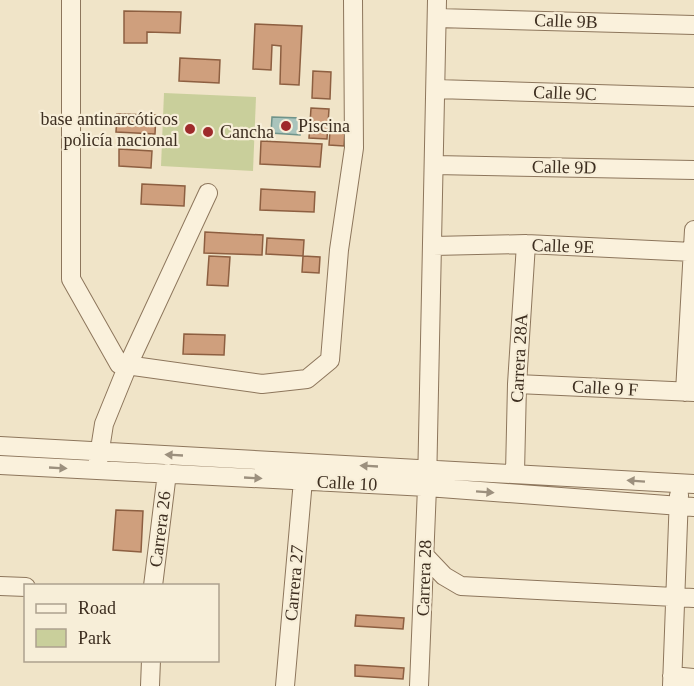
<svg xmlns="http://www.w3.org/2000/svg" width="694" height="686" font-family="'Times New Roman',serif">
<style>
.green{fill:#c9cf9b}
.water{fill:#a9c4bc;stroke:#6f938a;stroke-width:1.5}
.building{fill:#cf9f7d;stroke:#8d5f41;stroke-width:1.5}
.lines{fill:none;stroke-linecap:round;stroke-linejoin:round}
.minor-casing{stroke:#8d765c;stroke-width:20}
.minor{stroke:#faf1dc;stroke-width:18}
.oneway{fill:#9c907e}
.poi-dot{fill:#9e2a2b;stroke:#f7eed8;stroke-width:2}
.labels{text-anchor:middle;stroke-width:4.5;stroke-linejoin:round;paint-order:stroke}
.street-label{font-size:18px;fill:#3d2e20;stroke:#f7eed8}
.poi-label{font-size:18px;fill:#3d2e20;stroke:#f7eed8;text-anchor:start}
</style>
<rect width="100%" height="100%" fill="#f0e4c8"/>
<path class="green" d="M164,93L256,97L253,171L161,166Z"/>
<path class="water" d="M272,117L301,118L300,135L271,133Z"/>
<path class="building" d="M124,11L181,12L180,33L147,32V43H124Z
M255,24L302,26L299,85L280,84L281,46L272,45L271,70L253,69Z
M180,58L220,60L219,83L179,81Z
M313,71L331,72L330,99L312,98Z
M311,108L329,109L327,139L309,138Z
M117,114L156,115L155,134L116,132Z
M330,131L345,132L344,146L329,145Z
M261,141L322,144L320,167L260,164Z
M119,149L152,151L151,168L119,166Z
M142,184L185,186L184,206L141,204Z
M261,189L315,192L314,212L260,210Z
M205,232L263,235L262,255L204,253Z
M267,238L304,240L303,256L266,254Z
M209,256L230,257L228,286L207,285Z
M303,256L320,257L319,273L302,272Z
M184,334L225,335L224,355L183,354Z
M116,510L143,511L141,552L113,550Z
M356,615L404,618L403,629L355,626Z
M355,665L404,668L403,679L355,676Z"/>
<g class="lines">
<g class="minor-casing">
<path id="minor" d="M71,0V279L119,364L262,384L307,379L330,360L339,250L354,148L353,0
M437,18L694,25
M436,89L694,97
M435,165L694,170
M433,246L526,244L693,252
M517,384L694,392
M685,392L694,230
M0,446L694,484
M98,462L104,424L128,365L208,193
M0,465L427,487L694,507
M515,473L517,384L526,244
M425,556L444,576L461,586L694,598
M0,586L26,587
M153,586L167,473
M672,676L694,678
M150,686L151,660
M285,686L303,480
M419,686L427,487L437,0
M672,686L679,495"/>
</g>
<use href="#minor" class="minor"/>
</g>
<defs><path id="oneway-solid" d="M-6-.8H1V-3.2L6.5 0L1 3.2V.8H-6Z" transform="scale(1.5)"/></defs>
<g class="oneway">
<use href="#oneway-solid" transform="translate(174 455) rotate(-177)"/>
<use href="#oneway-solid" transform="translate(369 466) rotate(-177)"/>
<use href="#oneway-solid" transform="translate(58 468) rotate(3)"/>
<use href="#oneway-solid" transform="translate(253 478) rotate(3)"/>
<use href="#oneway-solid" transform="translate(636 481) rotate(-176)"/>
<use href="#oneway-solid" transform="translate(485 492) rotate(4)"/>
</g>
<g class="poi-dot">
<circle cx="286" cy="126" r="6"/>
<circle cx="190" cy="129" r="6"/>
<circle cx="208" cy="132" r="6"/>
</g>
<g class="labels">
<g class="street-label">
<text transform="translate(566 21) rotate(2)" y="6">Calle 9B</text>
<text transform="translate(565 93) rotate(2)" y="6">Calle 9C</text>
<text transform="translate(564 167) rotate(1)" y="6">Calle 9D</text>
<text transform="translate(563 246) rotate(2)" y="6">Calle 9E</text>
<text transform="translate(519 358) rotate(-87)" y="6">Carrera 28A</text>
<text transform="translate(605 388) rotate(3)" y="6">Calle 9 F</text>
<text transform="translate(347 483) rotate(3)" y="6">Calle 10</text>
<text transform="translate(160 529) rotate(-83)" y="6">Carrera 26</text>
<text transform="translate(424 578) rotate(-88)" y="6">Carrera 28</text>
<text transform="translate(294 583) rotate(-85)" y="6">Carrera 27</text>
</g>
<g class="poi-label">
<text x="178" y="125" text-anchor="end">base antinarcóticos<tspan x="178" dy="21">policía nacional</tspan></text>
<text x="298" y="132">Piscina</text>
<text x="220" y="138">Cancha</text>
</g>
</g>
<rect x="24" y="584" width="195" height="78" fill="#f7eed8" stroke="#ada18e" stroke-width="1.5"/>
<rect x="36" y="604" width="30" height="9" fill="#faf1dc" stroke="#ada18e" stroke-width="1.5"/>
<text x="78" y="614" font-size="18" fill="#3d2e20">Road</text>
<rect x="36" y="629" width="30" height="18" fill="#c9cf9b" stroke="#ada18e" stroke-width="1.5"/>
<text x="78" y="644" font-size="18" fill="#3d2e20">Park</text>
</svg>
